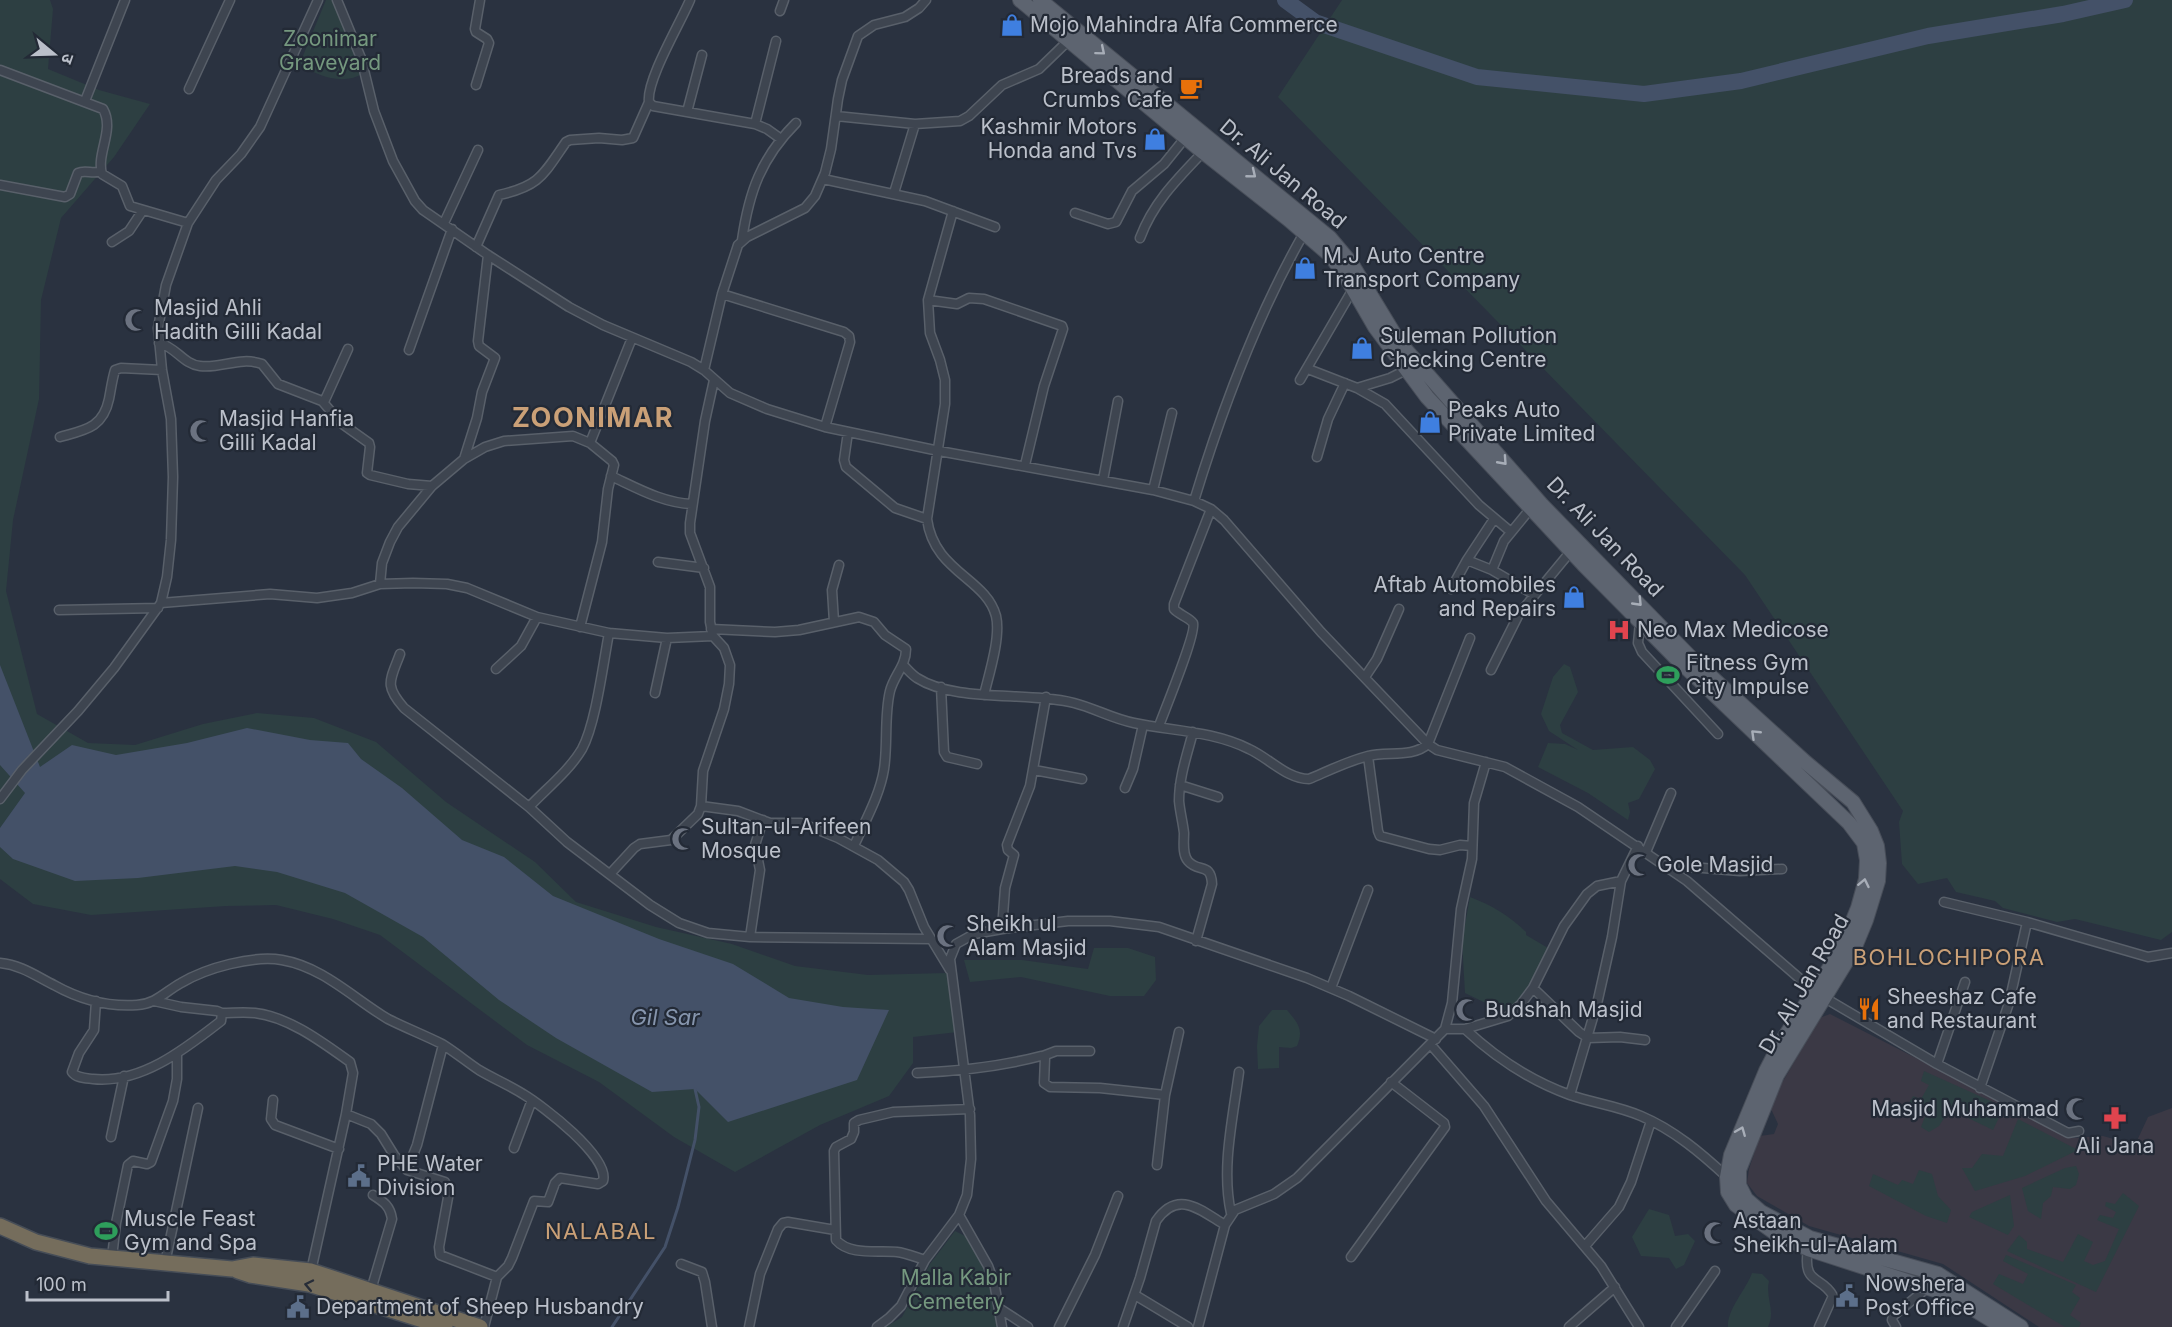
<svg xmlns="http://www.w3.org/2000/svg" width="2172" height="1327" font-family="Inter,'Noto Sans Devanagari',sans-serif">
<style>
.medical{fill:#3b3945}
.green{fill:#2d3f42}
.water{fill:#445168}
.lines{fill:none;stroke-linecap:round;stroke-linejoin:round}
.stream{stroke:#445168;stroke-width:3}
.river{stroke:#445168;stroke-width:16}
.street-casing{stroke:#59606a;stroke-width:11}
.primary-casing{stroke:#484e59;stroke-width:16}
.highway-casing{stroke:#464d57;stroke-width:18}
.street{stroke:#3e4550;stroke-width:8}
.primary{stroke:#5d6470;stroke-width:14}
.highway{stroke:#756d5c;stroke-width:15}
.oneway{stroke:#a8aeb8}
.oneway2{stroke:#272d38}
.labels{text-anchor:middle;stroke-width:4.5;stroke-linejoin:round;paint-order:stroke}
.poi-label{font-size:21px;fill:#bbc0ca;stroke:#232a36;text-anchor:start}
.park-label{font-size:21px;fill:#75987f;stroke:#232a36}
.street-label{font-size:21px;fill:#bbc0ca;stroke:#232a36}
.neighbourhood-label{font-size:22px;letter-spacing:1.5px;fill:#caa077;stroke:#232a36}
.water-label{font-size:22px;font-style:italic;fill:#8695ad;stroke:#232a36}
.district-label{font-size:27px;font-weight:bold;letter-spacing:1.5px;fill:#caa077;stroke:#232a36}
</style>
<rect width="100%" height="100%" fill="#2a3240"/>
<path class="medical" d="M1830,1014L2072,1138L2103,1136L2135,1145L2148,1117L2172,1108V1327H2039L1943,1264L1809,1226L1757,1196L1747,1183L1749,1169L1760,1136L1774,1134L1778,1124L1771,1109L1778,1090L1815,1026L1822,1017Z"/>
<path class="green" d="M0,0H50L53,9L48,69L99,90L150,104L114,157L61,218L41,300L39,399L13,520L6,591L37,714L88,743L135,745L203,724L257,713L314,718L376,742L446,802L535,862L576,902L656,927L732,944L795,966L868,975L947,973L958,1032L913,1037V1063L889,1096L820,1125L735,1172L674,1137L599,1082L527,1045L380,935L333,919L276,905L226,906L91,915L33,904L0,879Z
M326,0H335L344,19L362,74C344,85 316,77 300,63Z
M1342,0H2172V932L2161,940L2075,919L2057,922L2003,908L1995,901L1956,892L1947,878L1918,884L1902,864L1899,822L1903,811L1745,575L1278,97Z
M1564,664L1570,667L1578,692L1560,725L1562,733L1593,750L1633,747L1650,760L1655,769L1639,799L1628,803L1630,812L1628,820L1588,793L1538,767L1548,743L1565,744L1578,750L1549,731L1541,714L1553,677Z
M1470,897C1491,905 1510,916 1526,932V935L1548,948C1540,970 1527,1005 1502,1011L1465,993L1462,941Z
M1094,948H1128L1155,957L1156,980L1144,996H1110L1021,977L970,982L964,960H1022L1088,969Z
M1272,1010H1287C1298,1023 1304,1030 1297,1046L1291,1048L1279,1047V1068L1258,1069L1257,1046L1259,1026Z
M1924,1071L2004,1107L1993,1130L1968,1118L1948,1112L1939,1126L1929,1132L1921,1127L1926,1114L1908,1105L1913,1096L1921,1099L1929,1085L1921,1081Z
M2018,1119L2078,1150L2025,1176L1975,1191L1962,1168H1972L1982,1154L2003,1156Z
M2076,1166L2079,1174L2076,1185L2070,1189L2053,1187L2051,1196L2043,1203L2041,1219L2028,1211L2022,1188L2065,1168Z
M1919,1170L1932,1174L1938,1196L1951,1210L1947,1223L1926,1216L1869,1186L1873,1174L1898,1185L1902,1180L1913,1184Z
M2123,1193L2139,1206L2096,1292L2007,1251L2019,1235L2027,1242V1249L2063,1262L2078,1234L2093,1242L2084,1261L2093,1265L2105,1261L2119,1229L2097,1220L2100,1215L2113,1218L2116,1212L2105,1206L2106,1202L2115,1204Z
M2010,1195L2014,1226L2008,1235L1969,1217L1972,1212Z
M1649,1209L1669,1215L1675,1236L1688,1234L1695,1241L1684,1265L1676,1269L1669,1258L1641,1256L1632,1237Z
M955,1231L969,1238L989,1272L999,1327H886L902,1317L930,1264Z
M2006,1255L2076,1285L2072,1292L2080,1298L2070,1315L2081,1323L2079,1327H2065L1993,1284L1999,1274L2023,1284L2028,1274L2003,1261Z
M1752,1273L1762,1274L1769,1281C1765,1298 1776,1310 1768,1327H1728C1727,1309 1746,1290 1752,1273Z"/>
<path class="water" d="M0,665L40,767L72,745L116,755L187,743L247,728L310,740L348,743L361,759L402,788L462,840L504,857L553,896L659,939L733,964L789,998L843,1007L889,1010L857,1080L728,1122L695,1089L652,1092L556,1038L499,1000L423,937L345,893L277,872L235,866L138,878L75,881L13,859L0,847V828L25,793L0,765Z"/>
<g class="lines">
<path class="stream" d="M612,1327L665,1247L678,1207L695,1140L699,1107L695,1089"/>
<path class="river" d="M1285,0L1315,22L1477,77L1644,94L1741,81L1928,36L2063,14L2125,0"/>
<g class="street-casing">
<path id="street" d="M337,0L361,58L374,111L393,161L415,201L423,210L488,255L569,307L603,325L691,362L704,370L730,393L767,409L825,427L939,451L1153,490L1194,501L1211,509L1224,520L1321,632L1428,744L1437,750L1505,767L1578,807L1687,881L1814,991
M690,0C681,22 646,80 649,102L653,106L755,124L767,129L781,139
M780,11L784,0
M0,70L103,109C115,130 96,153 102,174L122,186L130,206L188,223
M476,85L489,43L487,39L476,32L475,29L480,0
M189,89L230,0
M85,101L125,0
M687,112L702,55
M836,116L915,124L960,121L969,116L1002,85L1039,69L1070,39
M755,124L776,41
M823,179L925,201L995,227
M0,185L65,197L70,194L78,173C86,169 93,175 101,171
M894,193L915,124
M953,211L928,300L930,333L940,360L945,380V404L927,519C934,572 986,578 996,616C1001,637 989,674 984,695
M1075,213L1108,224L1116,222L1132,191L1164,164L1185,138
M444,223L478,150
M1140,238C1153,203 1177,179 1203,152
M742,240C749,192 761,158 796,123
M112,242L129,231L143,210
M476,247L499,195C540,186 543,175 566,142L570,140L599,138L622,140L633,138L649,102
M722,294L844,332L849,336L850,342L825,427
M928,300L957,304L969,298L984,299L1062,326L1063,329L1044,386L1025,465
M159,343C176,347 183,364 200,366C221,369 240,356 262,364L278,384L322,401L341,423L369,443L370,447L367,473L370,475L408,484L432,486
M409,350L452,229
M1308,369L1357,388L1385,404L1479,505L1511,532
M704,370L722,294L738,245L747,237L805,208L815,196L825,173L831,149L838,99L842,80L858,36L874,25L905,17L919,8L926,0
M1300,380L1353,289
M1357,388L1390,378L1406,370
M324,402L348,349
M848,432L844,460L846,467L895,508L927,519
M60,437C85,430 103,428 109,399C111,389 112,380 115,370L121,368L162,370
M590,443L632,338
M1317,457L1328,419L1345,383
M464,459L477,418L482,392L495,358L479,346L478,341L488,255
M611,476C637,488 663,503 692,504
M1103,480L1118,401
M1153,490L1172,413
M1194,501C1222,409 1256,317 1304,233
M1467,560L1492,570L1533,594
M658,562L704,568
M1492,570L1504,541L1531,508
M380,584L382,563L390,542L398,527L432,486L464,459L485,447L504,441L573,436L590,443L612,461L614,465L608,489L602,542L580,627
M1451,589L1467,560L1494,519
M161,603L270,594L317,598L352,593L380,584L413,583L447,584L467,588L537,617L609,633L667,638L713,636
M59,610L158,608
M834,622L832,590L839,565
M1640,622L1638,643L1642,652L1718,734
M711,629L775,632L799,630L859,617L874,622L885,635L906,649C906,666 894,675 890,691C884,716 888,743 884,769C880,795 865,821 854,846
M400,654C390,681 384,685 404,708L529,807L567,842L650,905L679,923L708,933L750,937L931,939
M904,666C908,670 912,675 917,678C956,703 1028,691 1074,703C1094,708 1113,719 1134,723C1172,731 1213,731 1249,749C1269,758 1287,779 1309,779C1328,771 1348,761 1368,756C1388,751 1412,758 1428,744L1470,638
M496,669L521,646L537,617
M1491,670L1519,614L1571,551
M1365,677L1377,659L1399,609
M941,687L944,752L947,757L977,764
M655,693L667,638
M1159,726C1164,712 1197,632 1193,623C1190,618 1178,614 1174,609V604L1211,509
M1193,732C1187,755 1179,777 1179,801C1180,812 1183,823 1184,833C1184,842 1182,854 1188,861C1198,873 1211,862 1212,884L1196,941
M1368,756L1378,831L1380,836L1429,849L1440,850L1460,845L1472,846
M1034,770L1082,779
M1180,785L1218,797
M1125,788L1133,769L1143,725
M0,799L22,770L78,711L114,668L161,603L167,577L171,540L173,477L171,419L162,370L158,328L166,285L188,223L216,180L241,154L260,127L318,0
M701,806L738,811L770,823H801L838,838L878,860L904,882L909,890L924,927L950,970
M529,807C546,789 569,771 582,749C596,723 603,664 609,633
M1646,852L1671,793
M1666,865L1740,871L1782,869
M610,874L634,848L640,844L671,840L698,814L701,806L703,771L724,709L729,684L730,665L724,648L713,636L710,622V587L690,533V523L705,421L714,380
M1944,902L2027,922L2148,957L2172,953
M1002,929L1005,888L1014,855L1008,850L1007,845L1030,786L1046,697
M750,937L760,870L755,845L763,820
M0,963C21,965 36,976 54,985C79,999 108,1007 137,1005C156,1004 166,991 181,983C206,968 253,955 282,960C323,967 353,998 388,1019C406,1028 424,1035 442,1044C455,1052 467,1062 479,1070C494,1079 509,1085 523,1094C543,1106 610,1157 603,1181L598,1184L560,1178L555,1183L548,1202L534,1201L512,1258L508,1266L497,1277
M1331,988L1368,890
M1533,988L1579,1032L1588,1038L1620,1037L1645,1040
M1825,998L1937,1064L2068,1133L2079,1131
M96,1001L94,1030L79,1053L72,1072C76,1078 85,1078 93,1079C141,1084 185,1049 221,1021L222,1013L217,1011L181,1007L154,1001
M222,1013C233,1013 244,1012 255,1013C289,1017 322,1042 350,1062L353,1073L346,1114L311,1271
M1445,1029H1465L1508,1016L1521,1004L1533,988L1564,926L1587,894L1597,886L1621,881
M1465,1029C1496,1058 1531,1081 1570,1095C1593,1103 1618,1106 1641,1116C1674,1130 1701,1153 1727,1177
M1431,1045L1484,1106L1546,1201L1601,1266L1639,1327
M1043,1056L1056,1051H1090
M1937,1064L1965,982
M917,1073C960,1071 999,1067 1041,1056L1045,1058L1044,1083L1050,1087L1100,1088L1165,1095
M1980,1088L2009,1003L2027,922
M1570,1095L1597,1004L1612,937L1621,881L1638,846
M273,1100L271,1119L275,1125L339,1149
M346,1114L371,1124L381,1134L394,1155L407,1170L445,1182L449,1192L439,1247L440,1255L497,1277L484,1327
M111,1137L124,1076
M514,1148L532,1100
M1157,1165L1165,1095L1179,1032
M407,1170L417,1145L443,1045
M1231,1213C1221,1168 1233,1118 1239,1072
M959,1215L988,1266L994,1282L1002,1327
M1585,1246L1619,1207L1631,1182L1651,1121
M1808,1249C1802,1286 1822,1275 1833,1296L1819,1327
M112,1257L116,1223L128,1165L133,1161L147,1164L151,1162L173,1101L177,1079V1055
M1351,1257L1445,1127L1444,1123L1391,1082
M925,1260C915,1257 906,1253 897,1252C878,1250 850,1256 836,1240L834,1151L836,1147L851,1139L854,1132V1123L859,1120L893,1112L970,1109
M165,1263L198,1108
M681,1264L702,1272L705,1282L712,1327
M371,1290L392,1219C390,1206 384,1202 373,1195
M1135,1295L1188,1327
M999,1308L1028,1327
M749,1327L760,1274L778,1229L783,1223L788,1222L835,1230
M877,1327L889,1318L901,1306L925,1260L959,1215L967,1195L971,1159L970,1115L950,959L956,944L974,934L1002,929L1068,921H1110L1159,927L1307,978L1349,996L1436,1039
M1059,1327L1095,1255L1118,1196
M1123,1327L1140,1278L1156,1221C1178,1189 1200,1210 1225,1225
M1198,1327L1225,1225L1235,1210L1274,1194L1297,1178L1445,1029L1452,1003L1461,909L1472,859L1474,803L1486,762
M1569,1327L1615,1287
M1676,1327L1715,1271
M1896,1327L1892,1320L1893,1316L1927,1288"/>
</g>
<g class="primary-casing">
<path id="primary" d="M1020,0L1203,152L1288,219L1331,256L1349,282L1375,327L1427,397L1583,564L1676,658L1849,823L1864,843L1867,860L1866,879L1858,908L1841,950L1780,1044L1766,1071L1731,1155L1727,1177L1728,1192L1736,1205L1778,1235L1808,1249L1950,1295L2003,1327
M1040,0L1330,238L1351,263L1399,342L1542,505L1696,663L1804,761L1853,802L1871,831L1877,846L1879,863L1878,881L1866,920L1854,949L1777,1075L1739,1170V1185L1746,1199L1761,1212L1810,1238L1938,1274L2021,1327"/>
</g>
<g class="highway-casing">
<path id="highway" d="M0,1226L36,1242L90,1256L232,1269L253,1265L311,1271L480,1327
M238,1271L250,1275L309,1284L445,1327"/>
</g>
<use href="#street" class="street"/>
<use href="#primary" class="primary"/>
<use href="#highway" class="highway"/>
</g>
<defs><path id="oneway-chevron" d="M-2-3.5L2.5 0L-2 3.5" fill="none" stroke-width="1.6" stroke-linecap="round" stroke-linejoin="round" transform="scale(1.5)"/></defs>
<g class="oneway">
<use href="#oneway-chevron" transform="translate(1101 51) rotate(40)"/>
<use href="#oneway-chevron" transform="translate(1252 174) rotate(39)"/>
<use href="#oneway-chevron" transform="translate(1503 461) rotate(48)"/>
<use href="#oneway-chevron" transform="translate(1638 602) rotate(46)"/>
<use href="#oneway-chevron" transform="translate(1755 734) rotate(-136)"/>
<use href="#oneway-chevron" transform="translate(1864 883) rotate(-78)"/>
<use href="#oneway-chevron" transform="translate(1741 1131) rotate(-68)"/>
</g>
<use class="oneway2" href="#oneway-chevron" transform="translate(309 1285) rotate(-168)"/>
<defs>
<g id="shop-bare" transform="scale(1.8)"><path d="M-5-2.5h2.3a2.7 3.5 0 0 1 5.4 0H5L5.5 6h-11ZM-1.5-2.5h3a1.5 2.3 0 0 0-3 0Z" fill="#3f7fe0" stroke="#232a36" stroke-width="2.5" paint-order="stroke"/></g>
<g id="cafe-bare" transform="scale(1.8)"><path d="M-5.5-4.5H6V0H3Q3 3.5 0 3.5H-2.5Q-5.5 3.5-5.5 0ZM3-3.2v2h1.7v-2ZM-6 4.5H4V6H-6Z" fill="#e8710a" stroke="#232a36" stroke-width="2.5" paint-order="stroke"/></g>
<g id="mosque-bare" transform="scale(1.8)"><path d="M3.5-4.9A6 6 0 1 0 3.5 4.9A5 5 0 1 1 3.5-4.9Z" fill="#6b7280" stroke="#232a36" stroke-width="2.5" paint-order="stroke"/></g>
<g id="hospital-bare" transform="scale(1.8)"><path d="M-5-5h3v3.5h4V-5h3V5h-3V1.5h-4V5h-3Z" fill="#e0444e" stroke="#232a36" stroke-width="2.5" paint-order="stroke"/></g>
<g id="stadium-bare" transform="scale(1.8)"><path d="M0-5a6.5 5 0 1 0 0 10a6.5 5 0 1 0 0-10ZM-3.5-1.8h7v3.6h-7Z" fill="#2e9e5b" stroke="#232a36" stroke-width="2.5" paint-order="stroke"/></g>
<g id="restaurant-bare" transform="scale(1.8)"><path d="M-5-6h1v4h1v-4h1v4h1v-4h1v5L-1.5 .5V6h-2V.5L-5-1ZM5-6V6H3V1.5H1.5Q1.5-4 5-6Z" fill="#e8710a" stroke="#232a36" stroke-width="2.5" paint-order="stroke"/></g>
<g id="pharmacy-bare" transform="scale(1.8)"><path d="M-2-6h4v4h4v4h-4v4h-4v-4h-4v-4h4Z" fill="#e0444e" stroke="#232a36" stroke-width="2.5" paint-order="stroke"/></g>
<g id="civic-bare" transform="scale(1.8)"><path d="M-.6-6.5H3V-4.5H.6V-3L4-1V1h2V6H-6V1h2V-1L-.6-3ZM-1.2 2.5V6h2.4V2.5Z" fill="#5c6f8a" stroke="#232a36" stroke-width="2.5" paint-order="stroke"/></g>
</defs>
<g fill-rule="evenodd">
<use href="#shop-bare" x="1012" y="25"/>
<use href="#cafe-bare" x="1191" y="88"/>
<use href="#shop-bare" x="1155" y="139"/>
<use href="#shop-bare" x="1305" y="268"/>
<use href="#mosque-bare" x="136" y="320"/>
<use href="#shop-bare" x="1362" y="348"/>
<use href="#shop-bare" x="1430" y="422"/>
<use href="#mosque-bare" x="201" y="431"/>
<use href="#shop-bare" x="1574" y="597"/>
<use href="#hospital-bare" x="1619" y="630"/>
<use href="#stadium-bare" x="1668" y="675"/>
<use href="#mosque-bare" x="683" y="839"/>
<use href="#mosque-bare" x="1639" y="865"/>
<use href="#mosque-bare" x="948" y="936"/>
<use href="#restaurant-bare" x="1869" y="1009"/>
<use href="#mosque-bare" x="1467" y="1010"/>
<use href="#mosque-bare" x="2077" y="1109"/>
<use href="#pharmacy-bare" x="2115" y="1118"/>
<use href="#civic-bare" x="359" y="1176"/>
<use href="#stadium-bare" x="106" y="1231"/>
<use href="#mosque-bare" x="1715" y="1233"/>
<use href="#civic-bare" x="1847" y="1296"/>
<use href="#civic-bare" x="298" y="1307"/>
</g>
<g class="labels">
<g class="poi-label">
<text x="1030" y="32">Mojo Mahindra Alfa Commerce</text>
<text x="1173" y="83" text-anchor="end">Breads and<tspan x="1173" dy="24">Crumbs Cafe</tspan></text>
<text x="1137" y="134" text-anchor="end">Kashmir Motors<tspan x="1137" dy="24">Honda and Tvs</tspan></text>
<text x="1323" y="263">M.J Auto Centre<tspan x="1323" dy="24">Transport Company</tspan></text>
<text x="154" y="315">Masjid Ahli<tspan x="154" dy="24">Hadith Gilli Kadal</tspan></text>
<text x="1380" y="343">Suleman Pollution<tspan x="1380" dy="24">Checking Centre</tspan></text>
<text x="1448" y="417">Peaks Auto<tspan x="1448" dy="24">Private Limited</tspan></text>
<text x="219" y="426">Masjid Hanfia<tspan x="219" dy="24">Gilli Kadal</tspan></text>
<text x="1556" y="592" text-anchor="end">Aftab Automobiles<tspan x="1556" dy="24">and Repairs</tspan></text>
<text x="1637" y="637">Neo Max Medicose</text>
<text x="1686" y="670">Fitness Gym<tspan x="1686" dy="24">City Impulse</tspan></text>
<text x="701" y="834">Sultan-ul-Arifeen<tspan x="701" dy="24">Mosque</tspan></text>
<text x="1657" y="872">Gole Masjid</text>
<text x="966" y="931">Sheikh ul<tspan x="966" dy="24">Alam Masjid</tspan></text>
<text x="1887" y="1004">Sheeshaz Cafe<tspan x="1887" dy="24">and Restaurant</tspan></text>
<text x="1485" y="1017">Budshah Masjid</text>
<text x="2059" y="1116" text-anchor="end">Masjid Muhammad</text>
<text x="2115" y="1153" text-anchor="middle">Ali Jana</text>
<text x="377" y="1171">PHE Water<tspan x="377" dy="24">Division</tspan></text>
<text x="124" y="1226">Muscle Feast<tspan x="124" dy="24">Gym and Spa</tspan></text>
<text x="1733" y="1228">Astaan<tspan x="1733" dy="24">Sheikh-ul-Aalam</tspan></text>
<text x="1865" y="1291">Nowshera<tspan x="1865" dy="24">Post Office</tspan></text>
<text x="316" y="1314">Department of Sheep Husbandry</text>
</g>
<g class="park-label">
<text x="330" y="46">Zoonimar<tspan x="330" dy="24">Graveyard</tspan></text>
<text x="956" y="1285">Malla Kabir<tspan x="956" dy="24">Cemetery</tspan></text>
</g>
<g class="street-label">
<text transform="translate(1283 174) rotate(40)" y="7">Dr. Ali Jan Road</text>
<text transform="translate(1605 537) rotate(46)" y="7">Dr. Ali Jan Road</text>
<text transform="translate(1804 984) rotate(-60)" y="7">Dr. Ali Jan Road</text>
</g>
<g class="neighbourhood-label">
<text x="1949" y="965">BOHLOCHIPORA</text>
<text x="601" y="1239">NALABAL</text>
</g>
<g class="water-label">
<text x="665" y="1025">Gil Sar</text>
</g>
<g class="district-label">
<text x="593" y="427">ZOONIMAR</text>
</g>
</g>
<g transform="translate(54 54) rotate(109)" stroke="#232a36" stroke-width="4.5" paint-order="stroke">
<path d="M0-4.5L10 22L0 15L-10 22Z" fill="#bbc0ca"/>
<text y="-9" font-size="16" font-weight="bold" text-anchor="middle" fill="#bbc0ca">उ</text>
</g>
<path d="M27 1291v9h141v-9" fill="none" stroke="#bbc0ca" stroke-width="3"/>
<text x="36" y="1291" font-size="18" fill="#bbc0ca" stroke="#232a36" stroke-width="4.5" paint-order="stroke">100 m</text>
</svg>
